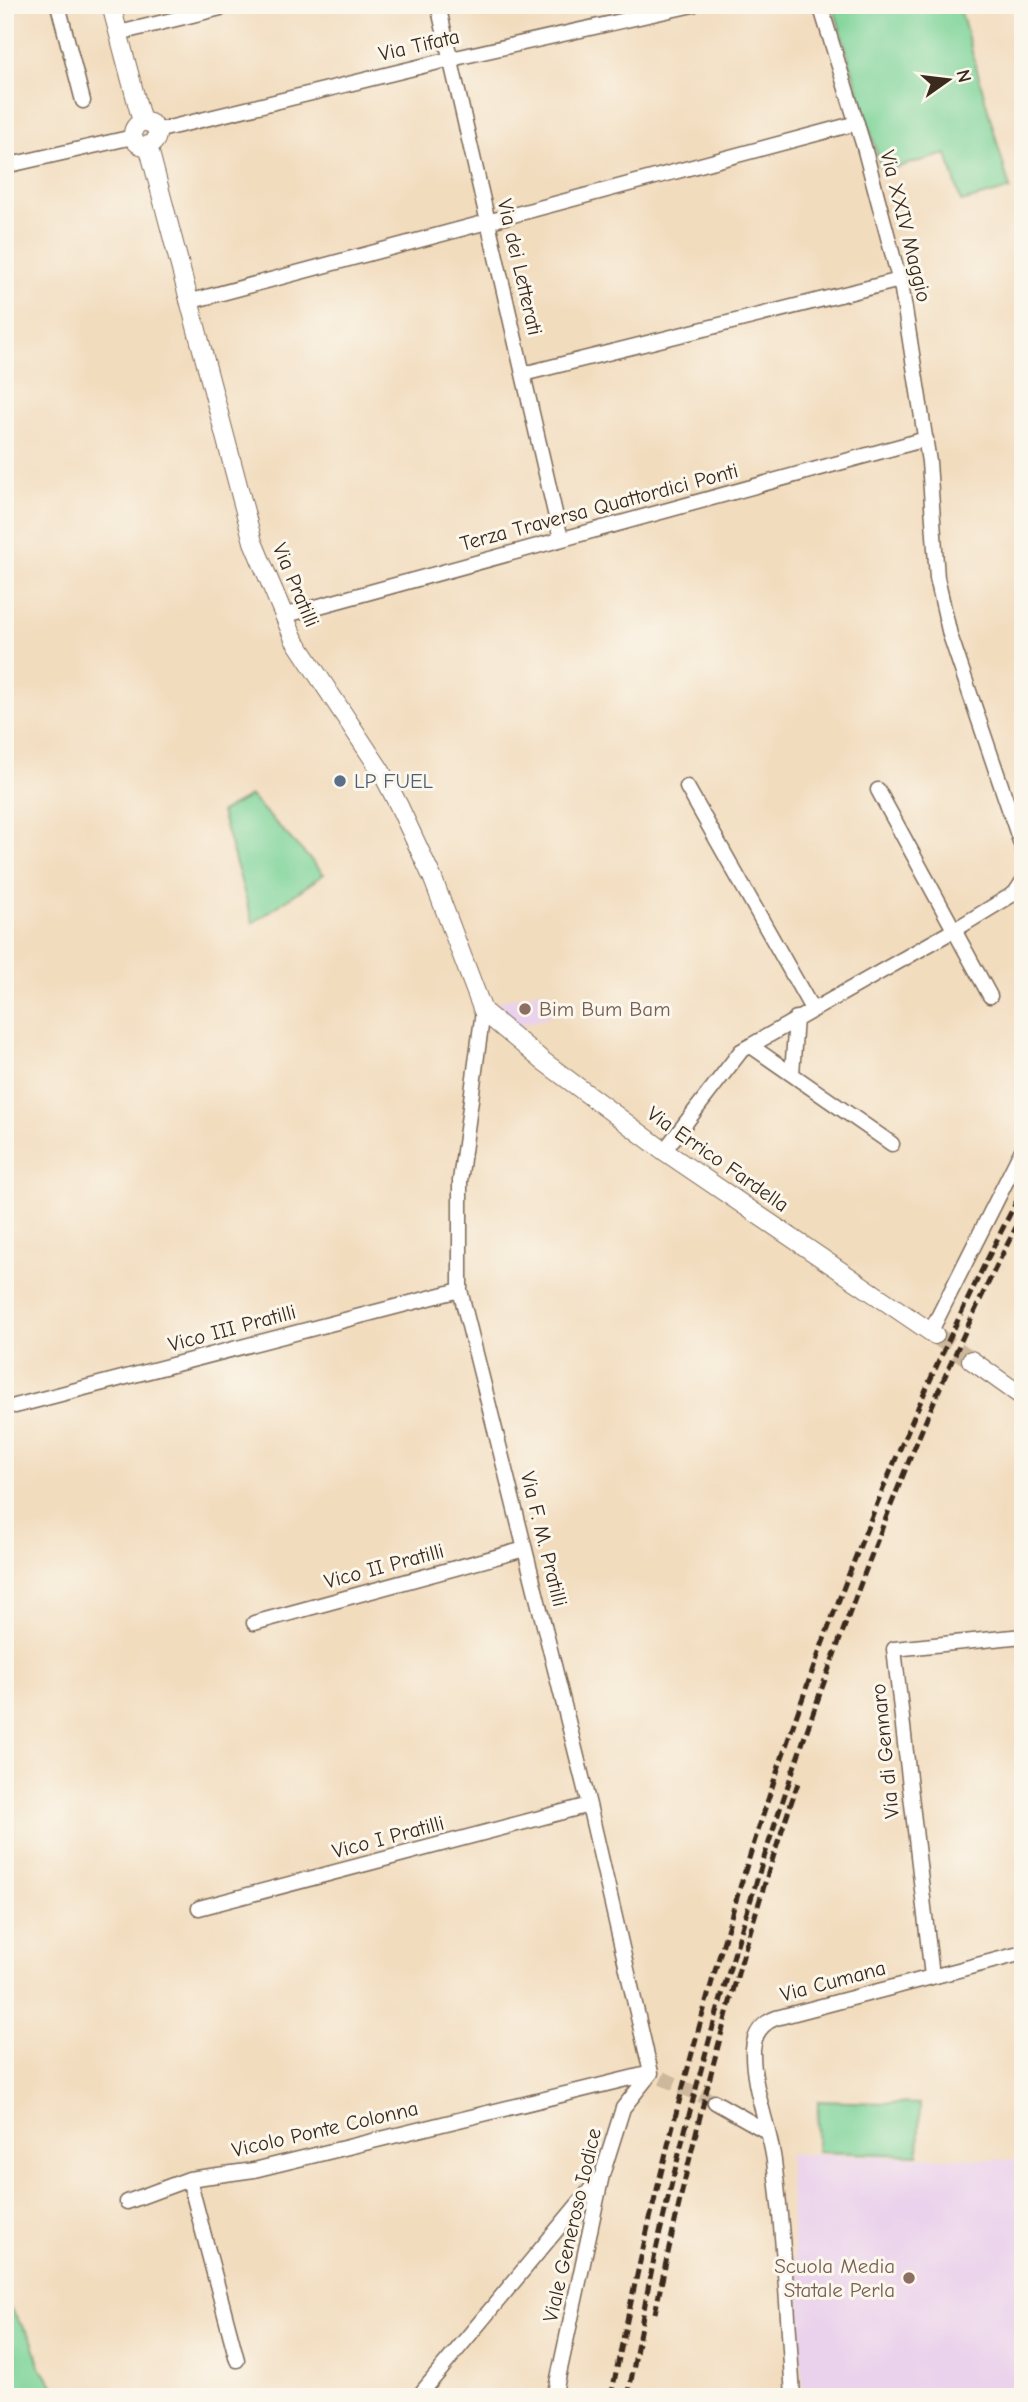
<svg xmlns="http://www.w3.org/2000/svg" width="1028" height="2402" font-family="'Comic Neue',sans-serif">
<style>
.built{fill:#ead1ec}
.green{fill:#7cd398;stroke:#5c7e5b;stroke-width:2}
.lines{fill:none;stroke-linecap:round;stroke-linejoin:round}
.minor-tunnel{stroke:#cdb89e;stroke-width:14;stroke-dasharray:14 7;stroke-linecap:butt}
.tertiary-tunnel{stroke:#cdb89e;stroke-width:18;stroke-dasharray:18 9;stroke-linecap:butt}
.minor-casing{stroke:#7b6856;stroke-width:17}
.tertiary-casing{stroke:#7b6856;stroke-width:20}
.minor{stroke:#fff;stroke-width:14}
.tertiary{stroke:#fff;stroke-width:18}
.rail{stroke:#3b2a1e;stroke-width:5;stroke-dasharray:10 5;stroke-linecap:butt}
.service-dot{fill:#5c6f8a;stroke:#fbf7ec;stroke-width:2.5}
.education-dot{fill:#8d6e63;stroke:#fbf7ec;stroke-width:2.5}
.labels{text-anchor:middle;stroke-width:6;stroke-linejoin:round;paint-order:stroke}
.street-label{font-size:21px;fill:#3b2a1e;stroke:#fbf7ec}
.service-label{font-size:21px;fill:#4e5e75;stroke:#fbf7ec;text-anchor:start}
.education-label{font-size:21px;fill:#785e54;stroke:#fbf7ec;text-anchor:start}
</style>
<rect width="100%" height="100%" fill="#fbf7ec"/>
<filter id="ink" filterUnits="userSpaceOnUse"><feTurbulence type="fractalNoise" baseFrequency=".0143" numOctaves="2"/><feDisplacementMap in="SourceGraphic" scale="14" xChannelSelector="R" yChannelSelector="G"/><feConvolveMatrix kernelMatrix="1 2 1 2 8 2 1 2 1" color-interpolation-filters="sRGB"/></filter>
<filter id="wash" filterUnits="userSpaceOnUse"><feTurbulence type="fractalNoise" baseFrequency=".00686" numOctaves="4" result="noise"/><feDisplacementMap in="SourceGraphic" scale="28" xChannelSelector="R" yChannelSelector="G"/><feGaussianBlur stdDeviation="1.57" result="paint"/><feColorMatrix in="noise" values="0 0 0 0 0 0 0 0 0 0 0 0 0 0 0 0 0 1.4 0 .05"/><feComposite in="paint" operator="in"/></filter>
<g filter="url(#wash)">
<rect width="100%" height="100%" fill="#f2dcbe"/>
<path class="built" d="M543,990L550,1017L515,1026L497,1002Z
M788,2154L1023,2160V2397H803Z"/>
<path class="green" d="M833,5H959L1010,189L961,202L947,154L882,171Z
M250,796L324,874L253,923L221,812Z
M818,2101L920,2104L918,2155L817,2152Z
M5,2302L32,2340L39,2365L61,2397H5Z"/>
</g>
<g filter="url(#ink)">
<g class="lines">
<path class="minor-tunnel" d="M662,2078L715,2102"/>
<path class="tertiary-tunnel" d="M935,1335L971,1360"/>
<g class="minor-casing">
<path id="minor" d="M58,5L83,101
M438,5L561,539
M820,5L864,147L902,290L929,462L937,578L950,635L1023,850
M119,33L233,5
M5,112L6,115
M156,131L451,59L693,5
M5,166L133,137
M188,302L857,123
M523,374L900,280
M283,616L926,439
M687,787L812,1009
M878,790L990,996
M483,1011L460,1181V1290L589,1805L651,2073
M751,1046L892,1144
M792,1074L796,1018
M664,1151L741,1051L956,929L1015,893L1023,881
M931,1331L1023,1148
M15,1406L460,1290
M254,1623L525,1549
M199,1908L589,1805
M932,1976L894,1649L1023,1636
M715,2102L766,2131
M127,2202L189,2179
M237,2360L189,2179L254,2170L651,2073
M418,2397L599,2179
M554,2397L602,2175L623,2108L651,2073
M793,2397C788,2318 784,2239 774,2161C769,2124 752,2088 753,2050C754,2034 762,2023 776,2018L1023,1953"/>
</g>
<g class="tertiary-casing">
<path id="tertiary" d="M111,5L142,122
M133 134a12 12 0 1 1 24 0a12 12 0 1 1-24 0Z
M148,145L253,542L294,639L381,771L399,806L433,879L483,1011L543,1061L664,1151L935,1335
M971,1360L1023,1397"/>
</g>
<use href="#minor" class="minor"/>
<use href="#tertiary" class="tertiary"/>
<path class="rail" d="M655,2313C693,2134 738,1955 798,1783
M611,2397C694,1985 828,1562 1023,1189
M628,2397C639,2339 648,2281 662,2224C708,2028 767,1836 837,1647C891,1500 950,1353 1023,1214"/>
</g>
</g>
<circle class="service-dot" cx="340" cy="781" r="7"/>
<g class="education-dot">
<circle cx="525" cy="1009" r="7"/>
<circle cx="909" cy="2278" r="7"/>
</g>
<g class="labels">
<g class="street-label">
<text transform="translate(419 45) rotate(-13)" y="7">Via Tifata</text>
<text transform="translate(906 226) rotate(76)" y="7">Via XXIV Maggio</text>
<text transform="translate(520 267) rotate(77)" y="7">Via dei Letterati</text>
<text transform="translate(599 507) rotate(-15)" y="7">Terza Traversa Quattordici Ponti</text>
<text transform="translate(296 585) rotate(67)" y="7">Via Pratilli</text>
<text transform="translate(718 1159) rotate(35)" y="7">Via Errico Fardella</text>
<text transform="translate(232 1328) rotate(-15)" y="7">Vico III Pratilli</text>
<text transform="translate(544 1539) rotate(76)" y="7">Via F. M. Pratilli</text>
<text transform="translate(384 1566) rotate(-15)" y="7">Vico II Pratilli</text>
<text transform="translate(885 1751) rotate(-96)" y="7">Via di Gennaro</text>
<text transform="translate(388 1837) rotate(-15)" y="7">Vico I Pratilli</text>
<text transform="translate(833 1981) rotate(-15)" y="7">Via Cumana</text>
<text transform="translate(325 2129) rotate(-13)" y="7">Vicolo Ponte Colonna</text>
<text transform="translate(572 2225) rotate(-77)" y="7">Viale Generoso Iodice</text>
</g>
<g class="service-label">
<text x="354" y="788">LP FUEL</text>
</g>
<g class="education-label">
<text x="539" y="1016">Bim Bum Bam</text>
<text x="895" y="2273" text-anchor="end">Scuola Media<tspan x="895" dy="24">Statale Perla</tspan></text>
</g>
</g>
<rect width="1028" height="2402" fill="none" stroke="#fbf7ec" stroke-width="28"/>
<g transform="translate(948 80) rotate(76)" stroke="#fbf7ec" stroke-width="5" paint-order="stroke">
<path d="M0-5L12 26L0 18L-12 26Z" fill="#3b2a1e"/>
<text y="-10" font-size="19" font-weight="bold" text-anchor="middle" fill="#3b2a1e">N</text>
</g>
</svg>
